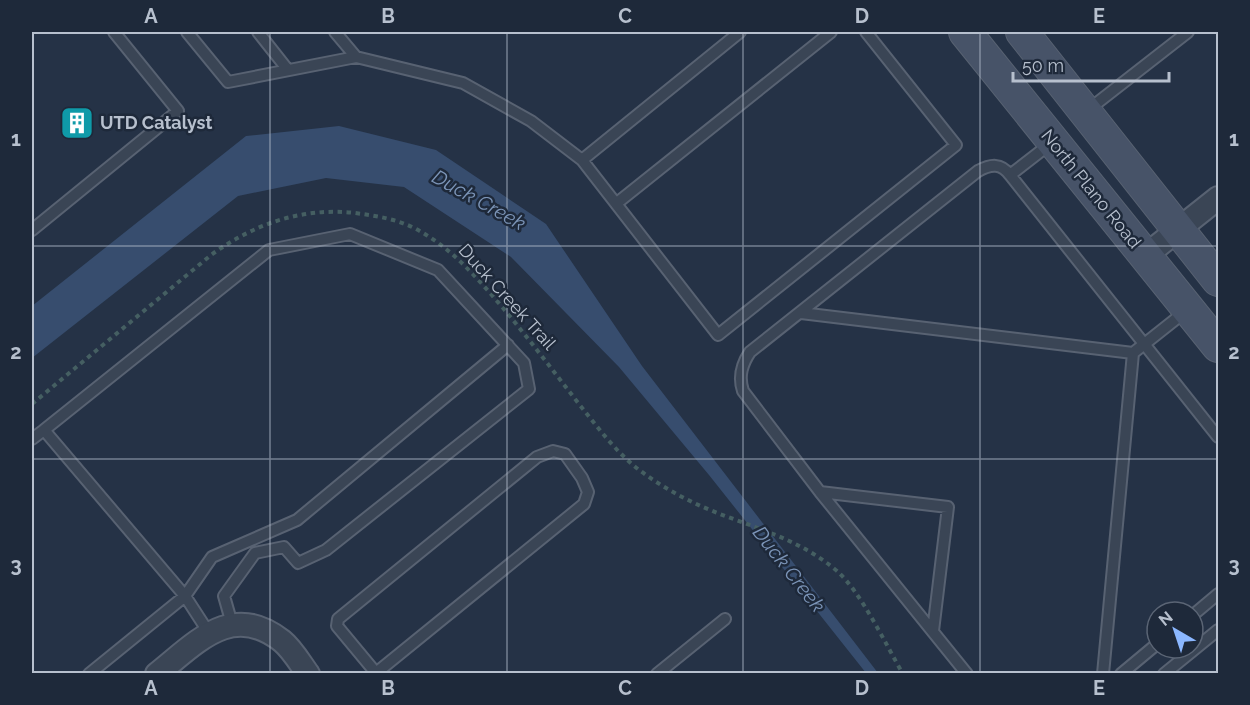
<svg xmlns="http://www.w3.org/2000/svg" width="1250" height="705" font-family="Raleway,sans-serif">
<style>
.water{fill:#374d6e}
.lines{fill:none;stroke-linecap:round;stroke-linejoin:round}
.lane-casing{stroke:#586272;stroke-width:14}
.street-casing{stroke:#586272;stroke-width:26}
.secondary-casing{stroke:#586272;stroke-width:34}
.path{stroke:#455f62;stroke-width:4;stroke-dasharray:4.5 4.5;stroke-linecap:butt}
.lane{stroke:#3a4555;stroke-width:10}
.street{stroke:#3a4555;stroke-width:22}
.secondary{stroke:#475368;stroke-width:32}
.grid{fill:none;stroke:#b7c0ce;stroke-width:1.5;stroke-opacity:0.55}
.labels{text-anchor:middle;stroke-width:5;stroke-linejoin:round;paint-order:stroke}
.poi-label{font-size:18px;font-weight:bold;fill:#b7c0ce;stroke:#1e293a;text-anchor:start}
.street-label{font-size:18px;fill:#b7c0ce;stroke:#1e293a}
.water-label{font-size:20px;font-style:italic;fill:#7c95b8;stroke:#1e293a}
.neatline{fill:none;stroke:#b7c0ce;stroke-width:2}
.grid-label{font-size:20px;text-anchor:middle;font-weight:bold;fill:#b7c0ce}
</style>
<rect width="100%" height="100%" fill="#253246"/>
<path class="water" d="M339,126L436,150L546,224L642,366L878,673H866L709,475L619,367L511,257L404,187L326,178L238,196L32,358V306L246,136Z"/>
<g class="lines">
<g class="lane-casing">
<path id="lane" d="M187,32L228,82L356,57L463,83L531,121L582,160
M258,32L288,70
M335,32L356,57
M740,32L582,160L718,335L956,145L866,32
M1088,110L1188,32
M1010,175L1050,144
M617,203L831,32
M32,230L178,111L114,32
M801,313L1133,353
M32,439L44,430
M820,492L948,507L933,631
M1193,615L1218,594
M209,633L185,596L44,430L269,250L350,234L438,270L524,363L529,389L326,550L298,563L284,547L255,553L224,596L232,624
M89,674L185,596L212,557L297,520L508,345
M375,674L376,673L584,504L588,492L582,478L565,454L553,451L537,457L338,619L337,626L376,673
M657,674L725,619
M967,674L820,492L743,391C738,376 742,364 750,352L978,171C991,164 1001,163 1010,175L1218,437
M1103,674L1133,353L1186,311
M1121,674L1157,644
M1164,674L1218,630"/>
</g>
<g class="street-casing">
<path id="street" d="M1145,256L1218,198
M157,674C196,643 232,601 282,641C292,649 300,663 308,674"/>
</g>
<g class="secondary-casing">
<path id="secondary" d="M965,32L1218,346
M1022,32L1218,280"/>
</g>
<path class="path" d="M32,404L211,255C254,224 302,207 355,213C377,216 397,219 416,229C452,248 477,278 503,308C529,339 554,372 579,404C596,425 612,447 633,465C661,488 695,505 728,517C768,532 804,543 837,571C861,592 886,645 903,674"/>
<use href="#lane" class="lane"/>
<use href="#street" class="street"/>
<use href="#secondary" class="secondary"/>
</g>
<path class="grid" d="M270,32V674M507,32V674M743,32V674M980,32V674M32,246H1218M32,459H1218"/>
<defs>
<g id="building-square" transform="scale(1.725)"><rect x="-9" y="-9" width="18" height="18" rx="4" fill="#0f9aa8" stroke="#1e293a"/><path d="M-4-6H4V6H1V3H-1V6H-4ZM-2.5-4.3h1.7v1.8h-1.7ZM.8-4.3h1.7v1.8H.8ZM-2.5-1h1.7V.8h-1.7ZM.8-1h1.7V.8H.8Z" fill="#fff"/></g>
</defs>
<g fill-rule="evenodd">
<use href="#building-square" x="77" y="123"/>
</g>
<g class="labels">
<g class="poi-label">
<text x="100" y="129">UTD Catalyst</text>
</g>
<g class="street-label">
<text transform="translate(1091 189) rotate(51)" y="6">North Plano Road</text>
<text transform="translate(507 297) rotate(48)" y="6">Duck Creek Trail</text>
</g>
<g class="water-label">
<text transform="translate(479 200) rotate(29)" y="7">Duck Creek</text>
<text transform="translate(789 569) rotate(52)" y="7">Duck Creek</text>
</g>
</g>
<rect width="1250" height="705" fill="none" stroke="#1e293a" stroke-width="66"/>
<g transform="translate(1175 630) rotate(321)"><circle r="28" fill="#1e293a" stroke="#5b6575" stroke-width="1.5"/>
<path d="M0-4.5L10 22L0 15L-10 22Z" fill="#8bb7ff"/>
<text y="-9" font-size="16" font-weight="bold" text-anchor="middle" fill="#b7c0ce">N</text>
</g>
<path d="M1013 72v9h156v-9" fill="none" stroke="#b7c0ce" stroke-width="3"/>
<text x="1022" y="72" font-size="18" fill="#b7c0ce" stroke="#1e293a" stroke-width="4.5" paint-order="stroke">50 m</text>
<rect x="33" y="33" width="1184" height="639" class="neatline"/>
<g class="grid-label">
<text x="151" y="23">A</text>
<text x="388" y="23">B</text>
<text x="625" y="23">C</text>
<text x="862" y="23">D</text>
<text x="1099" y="23">E</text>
<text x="16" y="146">1</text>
<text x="1234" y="146">1</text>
<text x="16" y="359">2</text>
<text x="1234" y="359">2</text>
<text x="16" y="572">3</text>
<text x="1234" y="572">3</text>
<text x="151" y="695">A</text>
<text x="388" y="695">B</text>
<text x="625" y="695">C</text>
<text x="862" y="695">D</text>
<text x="1099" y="695">E</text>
</g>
</svg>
